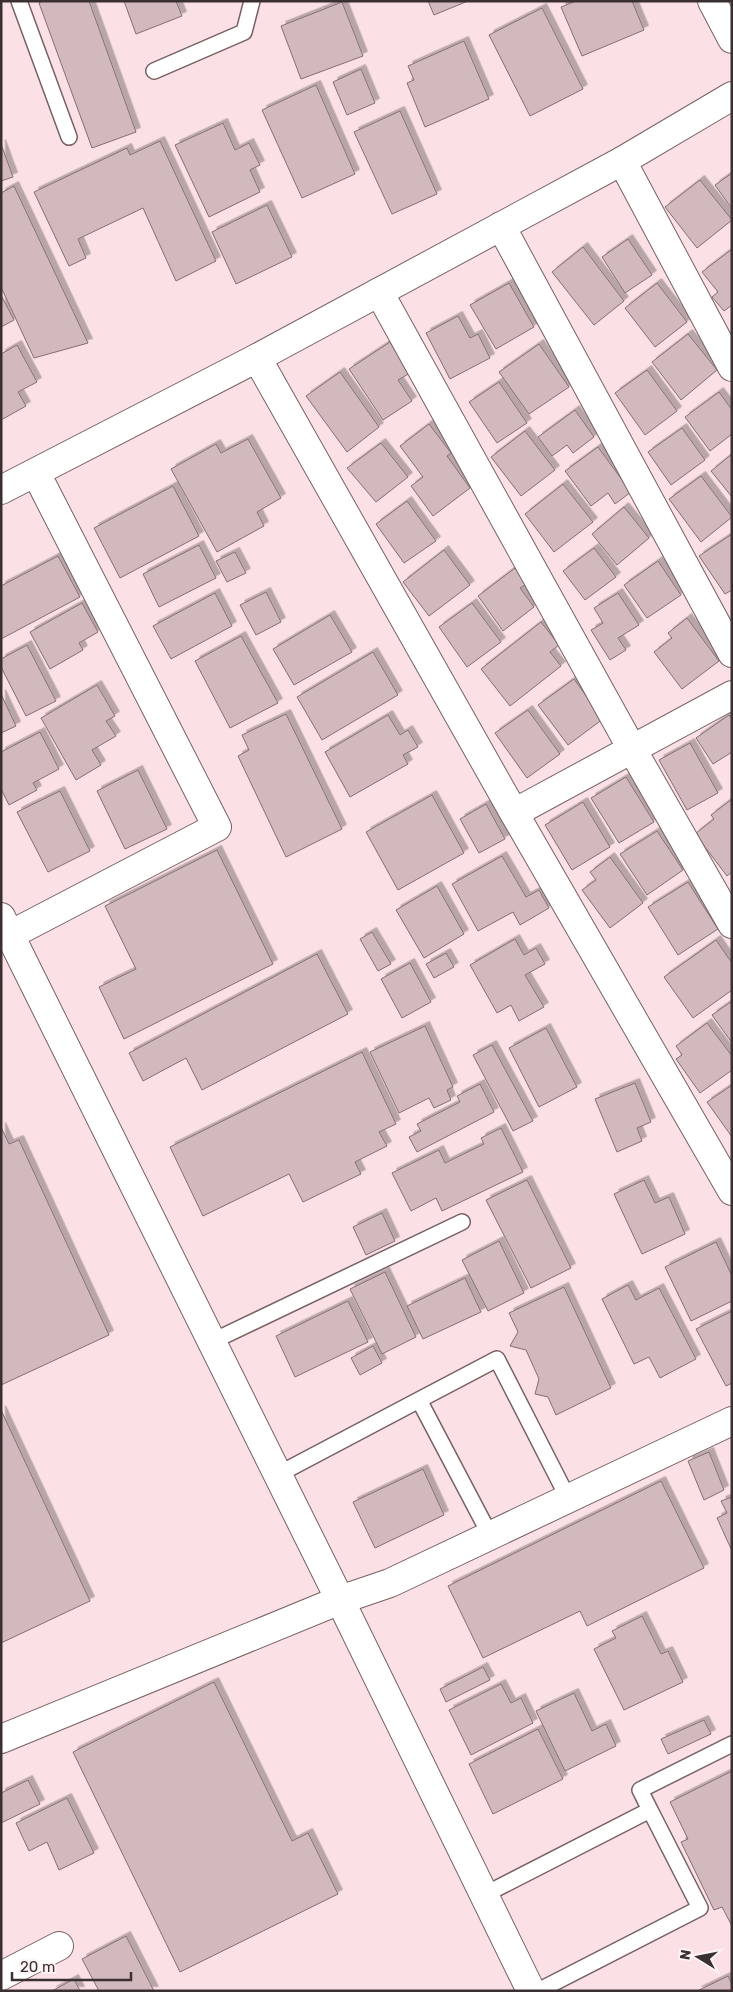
<svg xmlns="http://www.w3.org/2000/svg" width="733" height="1992" font-family="Rubik,sans-serif">
<style>
.building{fill:#d2b9bd;stroke:#846e71;filter:url(#shadow)}
.lines{fill:none;stroke-linecap:round;stroke-linejoin:round}
.lane-casing{stroke:#776164;stroke-width:18}
.street-casing{stroke:#776164;stroke-width:30}
.secondary-casing{stroke:#776164;stroke-width:30}
.lane{stroke:#fff;stroke-width:15}
.street{stroke:#fff;stroke-width:28}
.secondary{stroke:#fff;stroke-width:28}
</style>
<defs>
<filter id="shadow"><feDropShadow dx="4.5" dy="-4.5" stdDeviation="0" flood-color="#0004"/></filter>
</defs>
<rect width="100%" height="100%" fill="#fbe1e5"/>
<path class="building" d="M42,1H89L136,132L92,148L39,3Z
M124,1H176L182,16L136,34Z
M428,1H468L434,15Z
M576,1H632L644,30L582,56L561,7Z
M342,2L363,56L301,79L281,26Z
M542,8L583,89L530,116L489,35Z
M464,41L489,99L425,127L407,83L414,80L408,66Z
M361,69L375,103L347,115L333,82Z
M316,85L355,174L302,198L262,110Z
M400,111L437,194L392,214L354,132Z
M223,123L235,150L249,143L260,165L250,170L260,192L209,217L175,145Z
M160,141L216,261L176,281L143,208L78,239L86,258L69,266L34,192L127,148L130,155Z
M1,144L13,177L1,181Z
M732,173V209L715,185Z
M700,180L732,220L697,248L665,207Z
M14,186L88,343L34,358L1,287V193Z
M267,205L292,257L236,284L212,232Z
M628,239L652,275L625,293L602,257Z
M583,247L624,301L594,325L552,272Z
M732,249V305L724,311L712,297L718,292L702,272Z
M509,283L534,327L496,349L470,305Z
M657,283L687,322L655,347L625,308Z
M1,295L14,320L1,327Z
M458,316L470,338L478,334L490,358L450,379L426,333Z
M688,334L717,370L681,400L652,362Z
M390,342L410,373L398,380L412,401L383,420L349,369Z
M539,344L569,387L529,414L499,372Z
M17,345L37,382L18,392L26,406L1,420V354Z
M647,370L677,411L645,435L615,393Z
M340,372L379,427L347,452L306,396Z
M499,382L527,423L497,443L469,402Z
M719,392L732,410V434L710,451L685,417Z
M575,410L594,437L573,453L567,445L552,456L538,437Z
M429,424L451,453L447,456L470,488L433,516L411,486L423,477L400,446Z
M682,428L705,460L671,485L648,452Z
M525,431L555,470L521,496L491,457Z
M248,439L281,498L257,512L264,526L217,552L171,469L216,444L221,453Z
M381,443L408,477L376,502L347,468Z
M598,447L631,492L615,504L608,493L591,506L565,471Z
M732,454V497L711,471Z
M701,476L732,517L701,542L669,499Z
M563,484L593,522L554,552L525,514Z
M173,486L199,536L120,578L94,528Z
M407,501L436,541L404,563L376,524Z
M624,507L649,538L617,565L592,534Z
M732,534V590L725,594L699,556Z
M199,545L216,578L159,607L143,574Z
M594,548L616,577L585,600L563,571Z
M444,550L470,585L429,616L403,582Z
M235,552L246,573L227,582L216,561Z
M58,556L80,597L1,639V586Z
M658,561L681,595L647,618L624,585Z
M515,568L527,584L520,588L534,607L503,631L478,596Z
M266,592L281,622L256,635L240,605Z
M215,593L232,626L171,659L153,626Z
M618,593L639,625L618,638L626,650L610,660L591,630L603,623L594,608Z
M82,603L98,632L79,643L83,650L50,669L30,632Z
M472,603L501,642L467,667L439,627Z
M330,615L352,652L294,685L273,649Z
M687,618L719,661L682,689L654,652L672,638L668,633Z
M541,622L559,645L550,652L561,666L510,706L481,669Z
M241,636L278,703L230,728L195,661Z
M27,645L56,701L26,716L1,667V659Z
M373,652L398,695L322,740L297,697Z
M574,679L603,719L568,745L538,705Z
M97,685L115,716L106,721L116,736L92,750L101,765L76,780L41,718Z
M1,694L16,726L1,733Z
M528,710L560,754L527,778L495,733Z
M286,714L342,829L286,857L238,756L249,750L242,735Z
M388,715L400,735L408,730L418,747L403,755L408,764L350,797L325,752Z
M729,715L732,719V752L713,764L696,738Z
M40,732L59,769L33,783L37,790L9,805L1,789V752Z
M690,743L718,793L687,810L659,760Z
M138,770L167,829L125,849L97,791Z
M626,777L654,822L619,843L591,798Z
M60,791L90,851L48,872L17,812Z
M432,795L464,853L398,890L366,832Z
M732,799V872L727,876L695,834L714,819L711,815Z
M583,802L610,847L572,870L545,825Z
M486,804L505,839L479,853L460,819Z
M657,831L683,870L647,895L620,854Z
M217,850L273,964L124,1039L99,987L136,969L105,906Z
M502,856L526,897L539,890L549,908L520,925L513,912L478,931L452,884Z
M610,857L643,903L610,928L582,890L596,880L590,872Z
M688,882L718,929L678,955L648,907Z
M437,886L464,934L424,958L396,910Z
M372,932L391,964L378,971L360,939Z
M515,939L524,955L536,948L545,964L525,975L544,1007L519,1021L511,1005L497,1013L470,965Z
M716,940L732,963V990L693,1018L664,977Z
M446,953L454,967L434,978L426,964Z
M317,954L348,1014L202,1090L186,1058L143,1081L129,1053Z
M410,963L431,1002L402,1018L381,979Z
M732,1001V1043L712,1015Z
M707,1023L732,1056V1070L700,1093L676,1059L682,1055L676,1046Z
M425,1026L453,1087L447,1090L451,1100L434,1108L429,1098L399,1113L370,1052Z
M546,1028L577,1087L539,1107L509,1048Z
M492,1045L533,1121L513,1131L473,1055Z
M362,1052L396,1124L379,1132L387,1146L355,1162L361,1174L303,1202L289,1174L203,1216L170,1147Z
M635,1083L651,1122L637,1128L642,1141L617,1152L595,1099Z
M480,1084L494,1112L417,1152L409,1137L421,1131L417,1124L460,1102L457,1096Z
M732,1085V1137L707,1102Z
M1,1127L9,1144L19,1140L109,1335L1,1385Z
M501,1128L523,1172L442,1211L436,1198L411,1211L392,1173L439,1150L445,1163L484,1144L481,1138Z
M527,1180L571,1268L531,1288L486,1200Z
M644,1180L655,1203L669,1197L685,1234L642,1254L614,1194Z
M382,1213L395,1241L366,1255L353,1227Z
M499,1241L524,1293L488,1311L462,1260Z
M716,1242L732,1276V1301L691,1321L665,1267Z
M385,1272L416,1337L382,1354L350,1289Z
M465,1278L481,1312L423,1339L407,1306Z
M628,1285L636,1300L659,1288L696,1359L660,1378L649,1357L634,1364L602,1299Z
M564,1287L611,1388L556,1415L548,1397L535,1394L539,1379L526,1350L510,1346L518,1332L509,1313Z
M348,1301L368,1342L295,1377L276,1336Z
M732,1311V1383L726,1386L696,1329Z
M373,1346L382,1363L360,1375L351,1358Z
M1,1410L90,1601L1,1643Z
M709,1452L724,1490L704,1500L688,1461Z
M423,1469L444,1515L375,1548L353,1502Z
M661,1481L704,1568L587,1626L580,1611L483,1658L448,1586Z
M732,1497V1551L717,1518L727,1513L721,1501Z
M642,1616L661,1654L668,1651L683,1682L624,1710L594,1649L616,1638L612,1631Z
M483,1667L490,1680L446,1702L440,1689Z
M214,1682L292,1841L308,1833L338,1894L180,1972L73,1752Z
M501,1684L511,1703L521,1698L533,1723L471,1755L449,1710Z
M574,1693L592,1731L606,1724L616,1746L565,1771L536,1711Z
M704,1720L711,1734L668,1754L661,1739Z
M538,1729L563,1779L493,1814L469,1764Z
M732,1771V1926L722,1907L714,1910L681,1842L688,1839L670,1802Z
M28,1780L40,1804L1,1823V1793Z
M67,1798L94,1853L59,1870L47,1842L29,1851L16,1823Z
M126,1936L154,1991H99L82,1959Z
M728,1976L732,1984V1991H697Z
M74,1979L80,1991H52Z"/>
<g class="lines">
<g class="lane-casing">
<path id="lane" d="M19,1L69,137
M154,71L244,32L252,1
M211,1342L462,1222
M277,1475L419,1400
M490,1535L419,1400L497,1359L569,1500
M484,1895L650,1810L640,1790L732,1744
M538,1991L700,1908L650,1810"/>
</g>
<g class="street-casing">
<path id="street" d="M622,161L732,367
M501,226L732,653
M379,292L632,749L732,924
M257,358L514,813L732,1191
M514,813L732,695
M10,935L217,827L36,473
M1,1739L340,1600L390,1583L732,1421
M1,1976L59,1946"/>
</g>
<g class="secondary-casing">
<path id="secondary" d="M712,1L732,39
M1,490L257,358L622,161L732,96
M1,917L340,1600L531,1991"/>
</g>
<use href="#lane" class="lane"/>
<use href="#street" class="street"/>
<use href="#secondary" class="secondary"/>
</g>
<rect width="733" height="1992" fill="none" stroke="#3a3031" stroke-width="5"/>
<g transform="translate(698 1957) rotate(280)" stroke="#fdf3f4" stroke-width="4" paint-order="stroke">
<path d="M0-4L9 19L0 12L-9 19Z" fill="#3a3031"/>
<text y="-8" font-size="14" font-weight="bold" text-anchor="middle" fill="#3a3031">N</text>
</g>
<path d="M12 1972v8h119v-8" fill="none" stroke="#3a3031" stroke-width="2.5"/>
<text x="20" y="1972" font-size="15" fill="#3a3031" stroke="#fdf3f4" stroke-width="4" paint-order="stroke">20 m</text>
</svg>
